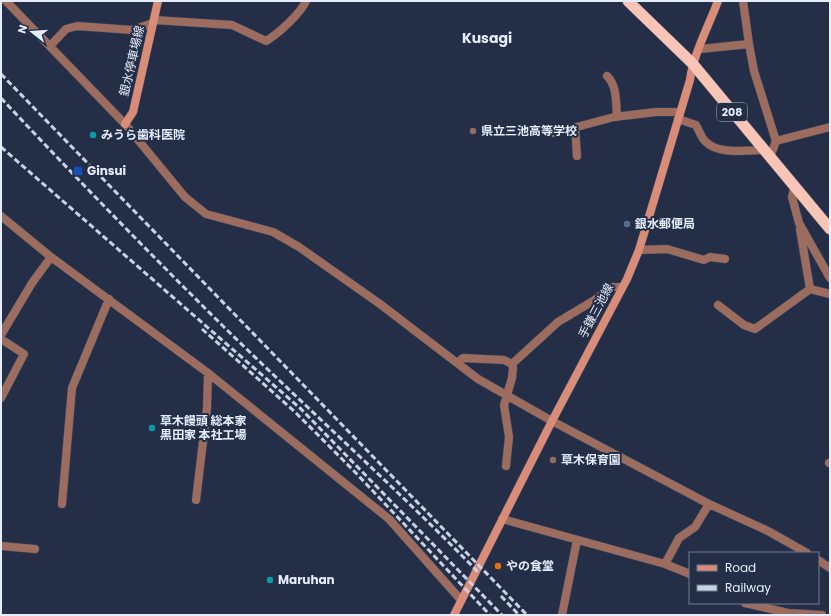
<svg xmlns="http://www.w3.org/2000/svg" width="831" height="616" font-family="Poppins,'Noto Sans JP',sans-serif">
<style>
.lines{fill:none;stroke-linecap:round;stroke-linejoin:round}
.minor-casing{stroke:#3f4a60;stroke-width:9}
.secondary-casing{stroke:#3f4a60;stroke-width:9}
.trunk-casing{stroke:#3f4a60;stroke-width:12}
.minor{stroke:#9c6c5f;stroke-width:8}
.secondary{stroke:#d98d78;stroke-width:8}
.trunk{stroke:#f8c4b6;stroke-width:11}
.rail{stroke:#c9d2e3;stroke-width:3;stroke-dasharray:6 3;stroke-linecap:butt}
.education-dot{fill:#8d6e63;stroke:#242f47;stroke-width:1.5}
.culture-dot{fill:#0f9aa8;stroke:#242f47;stroke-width:1.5}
.transit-dot{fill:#1a4fb4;stroke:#242f47;stroke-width:1.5}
.service-dot{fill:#5c6f8a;stroke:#242f47;stroke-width:1.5}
.food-dot{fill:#e8710a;stroke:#242f47;stroke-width:1.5}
.labels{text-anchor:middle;stroke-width:4;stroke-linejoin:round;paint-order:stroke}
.shield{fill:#242f47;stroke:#abb4c6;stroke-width:1}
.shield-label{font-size:11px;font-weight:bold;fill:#e5edfd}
.street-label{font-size:12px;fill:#e5edfd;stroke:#242f47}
.poi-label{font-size:12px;font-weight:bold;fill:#e5edfd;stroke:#242f47;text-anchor:start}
.quarter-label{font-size:14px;font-weight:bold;fill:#e5edfd;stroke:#242f47}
</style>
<rect width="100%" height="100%" fill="#242f47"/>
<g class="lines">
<g class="minor-casing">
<path id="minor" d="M6,1L125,124L185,197L206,214L273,232L299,247L380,304L478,379L552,421L709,504L768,531L807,553
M743,1L749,44
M154,20L232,25L266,41C278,34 301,13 306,1
M50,46L66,29L77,26L132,30L153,23
M700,49L749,44L754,71L776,141L770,157
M607,76C617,85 616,103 617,117
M678,119L696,125C699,130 701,138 706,142C719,155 747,150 764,150
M575,127L577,156
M554,133L614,117L656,112H680
M776,141L830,127
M795,185L792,197L799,223L830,278
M1,216L51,257L208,373L389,519L461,600
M800,229L810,289
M639,250L667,249L704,260L710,257L725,259
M718,305L744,325L755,329L810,289L830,294
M1,335L32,283L51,257
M1,339L24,354L1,398
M457,363L463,358L504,360L512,364L513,368L512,378L504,405L509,437L506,466
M512,364L558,322L593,301L612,287H622
M829,463H830
M196,500L207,408L208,373
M62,504L72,388L109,299
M502,519L665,564L690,574
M1,546L35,549
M818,560L830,568
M665,564L679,538L695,527L709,504
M745,603L788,613L822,615
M562,615L577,540"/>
</g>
<g class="secondary-casing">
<path id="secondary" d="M125,124L133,112L158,1
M454,615L552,421L627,279L639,250L690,80C693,55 709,25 718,1"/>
</g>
<g class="trunk-casing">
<path id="trunk" d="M628,1L692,63L830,229"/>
</g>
<use href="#minor" class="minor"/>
<use href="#secondary" class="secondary"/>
<use href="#trunk" class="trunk"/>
<path class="rail" d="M1,74L527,615
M1,98C75,177 151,255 228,331C311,412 398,490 479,573
M1,147L301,409L502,615
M202,329L295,412L354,471L490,615
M501,596L519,615"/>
</g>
<g class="education-dot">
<circle cx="473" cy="131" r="4"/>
<circle cx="553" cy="460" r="4"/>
</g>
<g class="culture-dot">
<circle cx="93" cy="135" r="4"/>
<circle cx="152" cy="428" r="4"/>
<circle cx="270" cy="580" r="4"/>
</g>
<rect class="transit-dot" x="73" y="166" width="10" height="10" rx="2"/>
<circle class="service-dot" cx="627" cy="224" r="4"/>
<circle class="food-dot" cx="498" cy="566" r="4"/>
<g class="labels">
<rect class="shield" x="717" y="103" width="30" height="18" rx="3"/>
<g class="shield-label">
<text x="732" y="116">208</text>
</g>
<g class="street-label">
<text transform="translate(132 61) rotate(-77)" y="4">銀水停車場線</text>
<text transform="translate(596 311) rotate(-62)" y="4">手鎌三池線</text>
</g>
<g class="poi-label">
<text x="481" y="135">県立三池高等学校</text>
<text x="101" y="139">みうら歯科医院</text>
<text x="87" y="175">Ginsui</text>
<text x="635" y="228">銀水郵便局</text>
<text x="160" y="425">草木饅頭 総本家<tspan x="160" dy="14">黒田家 本社工場</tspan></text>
<text x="561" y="464">草木保育園</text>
<text x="506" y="570">やの食堂</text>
<text x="278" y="584">Maruhan</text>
</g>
<g class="quarter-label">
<text x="487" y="43">Kusagi</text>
</g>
</g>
<rect width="831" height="616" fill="none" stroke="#e5edfd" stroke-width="4"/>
<rect x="689" y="552" width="130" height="52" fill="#242f47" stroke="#717b90"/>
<rect x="697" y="565" width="20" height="6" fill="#d98d78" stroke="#717b90"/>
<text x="725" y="572" font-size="12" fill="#e5edfd">Road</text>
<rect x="697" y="585" width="20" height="6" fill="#c9d2e3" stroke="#717b90"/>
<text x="725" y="592" font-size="12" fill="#e5edfd">Railway</text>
<g transform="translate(32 32) rotate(287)" stroke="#242f47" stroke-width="3" paint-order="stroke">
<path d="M0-3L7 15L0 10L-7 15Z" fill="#e5edfd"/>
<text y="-6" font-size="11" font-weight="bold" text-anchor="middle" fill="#e5edfd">N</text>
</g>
</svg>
